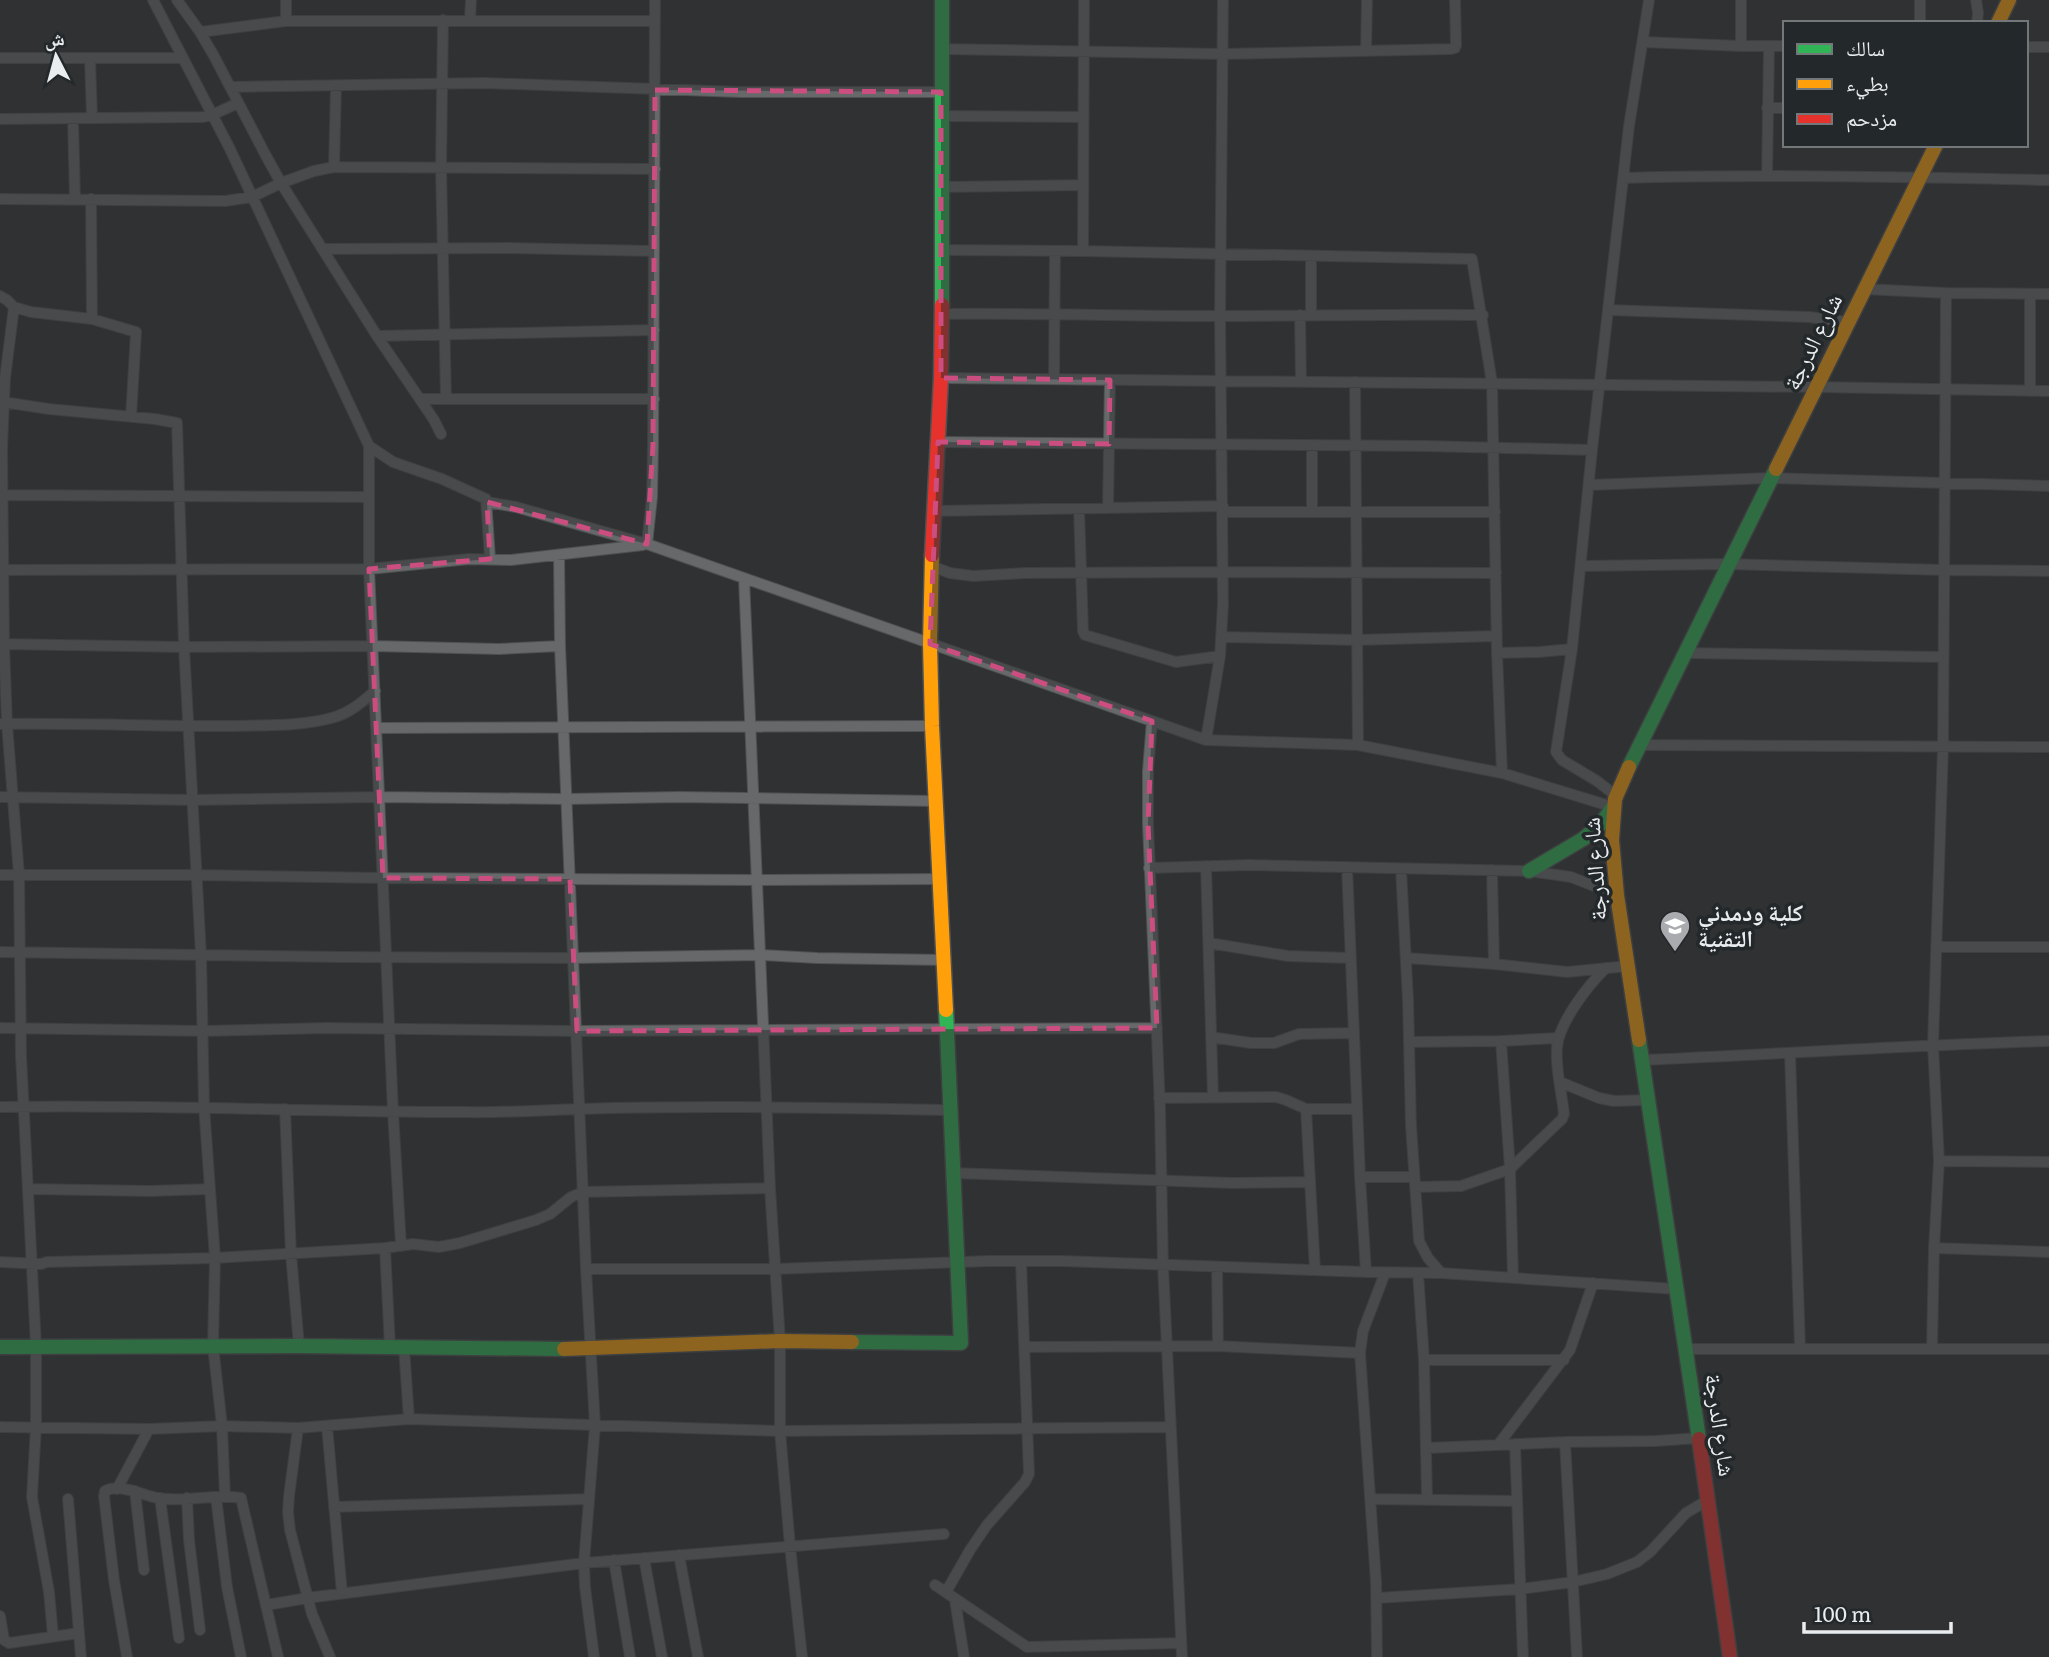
<svg xmlns="http://www.w3.org/2000/svg" width="2049" height="1657" font-family="Literata,'Noto Naskh Arabic',serif">
<style>
.lines{fill:none;stroke-linecap:round;stroke-linejoin:round}
.street-casing{stroke:#4e5052;stroke-width:12}
.fast-casing{stroke:#4e5052;stroke-width:17}
.slow-casing{stroke:#4e5052;stroke-width:17}
.jam-casing{stroke:#4e5052;stroke-width:17}
.street{stroke:#66686a;stroke-width:10}
.fast{stroke:#30b455;stroke-width:14}
.slow{stroke:#ff9f0a;stroke-width:14}
.jam{stroke:#e5322d;stroke-width:14}
.marked{fill:none;stroke:#cc4d80;stroke-width:5;stroke-dasharray:14 9;stroke-linejoin:round}
.labels{text-anchor:middle;stroke-width:7;stroke-linejoin:round;paint-order:stroke}
.street-label{font-size:23px;fill:#eaedf0;stroke:#23282b}
.poi-label{font-size:23px;font-weight:bold;fill:#eaedf0;stroke:#23282b;text-anchor:start}
</style>
<rect width="100%" height="100%" fill="#2f3133"/>
<g class="lines">
<g class="street-casing">
<path id="street" d="M153,0L230,149L369,446V569L393,1112L401,1245
M177,0L200,32L214,56L265,154L281,183L377,336L434,420L441,434
M1976,0L1978,13L1977,23
M443,20L441,167L446,399
M470,20L471,0
M286,21V0
M1920,23V0
M200,32L286,21H655
M1643,42L1741,46H1785
M1741,46V0
M2026,47H2049
M942,49L1223,54L1451,49L1455,48L1456,45L1455,0
M1366,51L1367,0
M0,58H183
M90,59L92,118
M230,87L485,83L741,92H941
M1767,108H1785
M942,116L1083,117
M0,119L203,117L212,115L238,103
M73,119L75,199
M334,167L336,85
M1767,176L1769,47
M1623,178C1765,174 1907,177 2049,180
M941,187L1082,185
M0,199L225,201L252,197L281,183L314,171L334,167L655,169
M91,199L92,319
M324,249L509,248L654,251
M941,250L1083,251L1472,259L1492,383L1497,653L1502,773
M1083,251L1084,0
M1311,256V314
M1864,289L1946,293L2049,294
M0,296L7,300L14,307L31,312L92,319L136,332L131,417
M14,307L5,378L2,448L4,644L7,724L19,875L21,1056L36,1346V1426L32,1497L49,1592L53,1636
M1609,310L1809,317L1848,322
M942,314C1035,313 1128,316 1220,316C1308,316 1395,314 1483,315
M1300,315L1301,381
M377,336L654,330
M941,378L1816,387L2049,391
M1054,379L1055,251
M1355,382L1358,745
M2030,391V294
M421,399H654
M3,402L49,409L155,419L177,423L184,647L201,955L204,1106L215,1258L213,1346L222,1426L225,1497
M938,442L1426,446L1592,450
M1312,445V512
M369,446L393,462L442,479L486,499L490,559
M1589,485L1770,478L2049,486
M0,495L368,497
M487,502L516,507L647,544L1206,740L1358,745L1502,773L1613,807
M1108,508L1110,380
M1079,509L1083,631L1085,635L1176,662L1220,656
M934,511L1223,506
M1223,512H1495
M647,544L652,497L653,445L655,0
M559,555L560,646L586,1269L595,1425L584,1563L585,1587L594,1657
M931,566L950,573L973,576L1026,573L1224,572L1496,573
M1581,566L1728,564L1944,570L2049,571
M0,570L369,569L469,559L511,560L643,545
M744,578L770,1188L780,1341V1431L790,1546L802,1657
M1222,637L1357,640L1496,636
M0,644L184,647L373,646L499,649L560,646
M1497,653L1539,652L1572,649
M1686,653L1942,657
M1152,721L1148,771V824L1160,1108L1163,1266L1182,1657
M0,724C75,723 149,726 224,726C259,725 302,727 335,717C351,712 362,702 375,691
M377,728L932,726
M1206,740L1220,656L1223,604L1220,316L1223,0
M1640,745L2049,747
M1615,795L1597,781L1562,760L1556,752L1572,649L1592,450L1629,126L1649,0
M0,797L193,800L380,797L567,799L679,797L935,801
M1206,866L1213,1097
M1347,867L1360,1177L1366,1272
M1149,868L1249,865L1529,871L1571,877L1617,895
M1401,869L1408,1000L1411,1126L1419,1241L1428,1258L1441,1273
M1492,870L1494,964
M0,875H198L383,878L757,880L941,879
M1209,943L1288,956L1350,958
M1936,947H2049
M0,952L340,957L574,958L760,955L817,958L945,960
M1406,958L1494,964L1567,972L1628,966
M0,1028L204,1031L327,1028L577,1031L1157,1028
M1211,1037L1251,1043H1274L1299,1034L1354,1033
M1501,1041L1510,1169L1513,1277
M1409,1042L1501,1041L1558,1038
M1790,1054L1800,1348
M1642,1060C1778,1054 1913,1045 2049,1041
M1560,1082L1599,1098L1614,1101L1647,1100
M1159,1098L1276,1097L1286,1100L1306,1109H1357
M0,1107C155,1104 310,1112 465,1112C503,1113 542,1110 581,1109C704,1105 827,1108 950,1110
M285,1109L291,1254L299,1346
M1306,1109L1315,1270
M1939,1161L2049,1162
M953,1173L1232,1183L1310,1182
M1360,1177H1414
M1415,1187L1461,1186L1510,1169L1562,1119L1564,1114C1562,1093 1555,1069 1557,1047C1559,1023 1588,985 1606,968
M29,1189L150,1191L210,1189
M385,1248L390,1347
M1934,1248L2049,1252
M0,1262L41,1264L47,1262L215,1258L385,1248L413,1244L439,1247L460,1243L536,1220L550,1214L571,1197L583,1192L770,1188
M1217,1268L1218,1346
M586,1269H775L989,1261H1062L1366,1272L1441,1273L1676,1289
M1418,1273L1424,1360L1427,1499
M404,1347L409,1419
M1025,1347L1218,1346L1360,1353
M1932,1348L1934,1248L1939,1161L1933,1045L1943,747L1946,293
M1686,1349H2049
M1424,1360H1564
M327,1426L342,1593
M0,1427L149,1429L222,1426L298,1428L409,1419L780,1431L1170,1427
M298,1428L289,1496L288,1512L290,1530L312,1614L330,1657
M1565,1442L1577,1657
M1515,1444L1523,1657
M1498,1445L1570,1350L1593,1283
M1426,1448L1565,1442L1655,1441L1699,1438
M117,1489L149,1429
M135,1491L144,1570
M216,1497L227,1587L241,1657
M160,1498L179,1638
M187,1498L189,1540L200,1630
M68,1499L81,1657
M1371,1499L1517,1501
M334,1507L589,1499
M679,1555L698,1657
M644,1558L662,1657
M614,1560L630,1657
M935,1585L1027,1647L1181,1643
M946,1592L970,1550L987,1525L1025,1482L1029,1474L1021,1261
M1377,1598L1520,1589L1573,1582L1607,1574L1637,1562L1650,1552L1686,1513L1708,1500
M955,1600L964,1657
M267,1605L307,1598L584,1563L944,1534
M0,1616L4,1640L9,1643L79,1633
M127,1657L114,1580L104,1496L105,1491C120,1483 142,1495 158,1498C185,1503 214,1493 241,1498L278,1657
M1377,1657L1376,1582L1360,1353L1363,1331L1385,1273"/>
</g>
<g class="fast-casing">
<path id="fast" d="M942,0V305
M1629,767L1776,469
M1529,871L1583,839L1600,825L1613,807
M1639,1040L1699,1439
M852,1342L961,1343L946,1010
M0,1347L299,1346L564,1349"/>
</g>
<g class="slow-casing">
<path id="slow" d="M1998,23L2009,0
M1776,469L1936,145
M932,555L930,644L932,726L946,1010
M1629,767L1615,799L1612,840L1617,895L1639,1040
M564,1349L780,1341L852,1342"/>
</g>
<g class="jam-casing">
<path id="jam" d="M932,555L941,378L942,305
M1699,1439L1730,1657"/>
</g>
<use href="#street" class="street"/>
<use href="#fast" class="fast"/>
<use href="#slow" class="slow"/>
<use href="#jam" class="jam"/>
</g>
<path d="M0 0H2049V1657H0ZM655,90L941,92V378L1110,380L1109,444L938,442L930,644L1152,721L1148,824L1157,1028L577,1031L570,879L383,878L369,569L490,559L487,502L647,544L653,445Z" fill="#2f3133" fill-opacity=".55" fill-rule="evenodd"/>
<path class="marked" d="M655,90L941,92V378L1110,380L1109,444L938,442L930,644L1152,721L1148,824L1157,1028L577,1031L570,879L383,878L369,569L490,559L487,502L647,544L653,445Z"/>
<defs>
<g id="university-pin" transform="scale(1.575)"><path d="M0 17L-7.5 6A9.5 9.5 0 1 1 7.5 6Z" fill="#a9abae" stroke="#23282b"/><path d="M0-5L7-2L0 1L-7-2ZM-4 1L0 2.5L4 1V4Q0 6-4 4Z" fill="#fff"/></g>
</defs>
<g fill-rule="evenodd">
<use href="#university-pin" x="1675" y="926"/>
</g>
<g class="labels">
<g class="street-label">
<text transform="translate(1813 342) rotate(-64)" y="8">شارع الدرجة</text>
<text transform="translate(1595 869) rotate(-94)" y="8">شارع الدرجة</text>
<text transform="translate(1720 1425) rotate(82)" y="8">شارع الدرجة</text>
</g>
<g class="poi-label">
<text x="1698" y="921">كلية ودمدني<tspan x="1698" dy="26">التقنية</tspan></text>
</g>
</g>
<rect x="1783" y="21" width="245" height="126" fill="#23282b" stroke="#73777a" stroke-width="2"/>
<rect x="1797" y="44" width="35" height="10" fill="#30b455" stroke="#73777a" stroke-width="2"/>
<text x="1846" y="56" font-size="21" fill="#eaedf0">سالك</text>
<rect x="1797" y="79" width="35" height="10" fill="#ff9f0a" stroke="#73777a" stroke-width="2"/>
<text x="1846" y="91" font-size="21" fill="#eaedf0">بطيء</text>
<rect x="1797" y="114" width="35" height="10" fill="#e5322d" stroke="#73777a" stroke-width="2"/>
<text x="1846" y="126" font-size="21" fill="#eaedf0">مزدحم</text>
<g transform="translate(56 56) rotate(354)" stroke="#23282b" stroke-width="5" paint-order="stroke">
<path d="M0-5L12 26L0 18L-12 26Z" fill="#eaedf0"/>
<text y="-10" font-size="19" font-weight="bold" text-anchor="middle" fill="#eaedf0">ش</text>
</g>
<path d="M1804 1622v10h147v-10" fill="none" stroke="#eaedf0" stroke-width="3.5"/>
<text x="1814" y="1622" font-size="21" fill="#eaedf0" stroke="#23282b" stroke-width="5" paint-order="stroke">100 m</text>
</svg>
